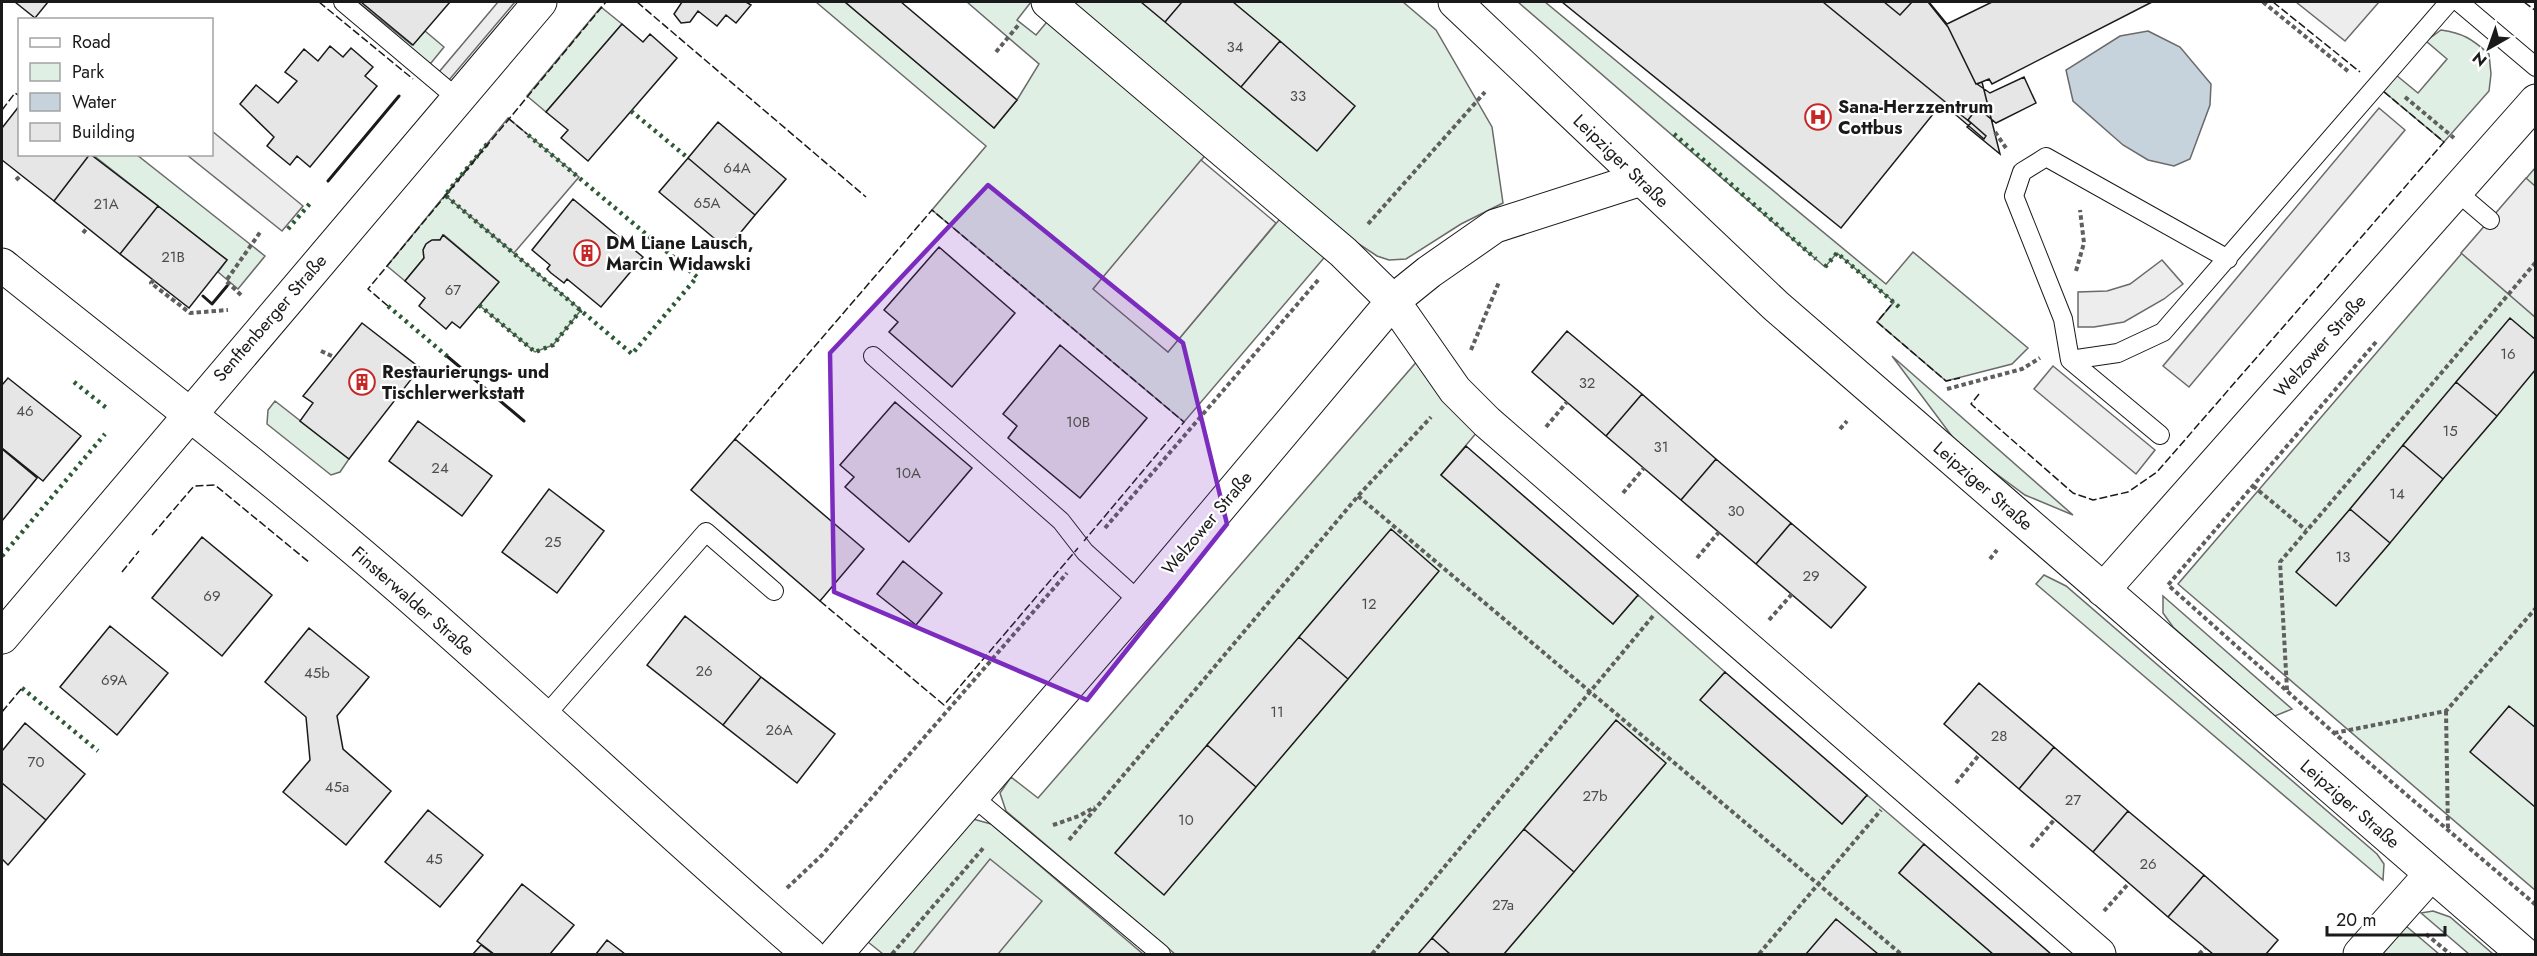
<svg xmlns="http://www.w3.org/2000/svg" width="2537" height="956" font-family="Jost,sans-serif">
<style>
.green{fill:#e0efe3;stroke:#6a6a6a;stroke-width:1.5}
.parking{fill:#ededed;stroke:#6a6a6a;stroke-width:1.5}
.water{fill:#c6d2dc;stroke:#6a6a6a;stroke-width:1.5}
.building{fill:#e6e6e6;stroke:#1a1a1a;stroke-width:1.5}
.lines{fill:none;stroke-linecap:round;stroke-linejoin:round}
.lane-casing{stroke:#1a1a1a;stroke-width:20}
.street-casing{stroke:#1a1a1a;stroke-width:35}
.secondary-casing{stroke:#1a1a1a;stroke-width:35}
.path{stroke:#5f5f5f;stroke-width:4;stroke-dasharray:4.5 3;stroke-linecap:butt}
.lane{stroke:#fff;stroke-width:18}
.street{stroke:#fff;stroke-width:33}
.secondary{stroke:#fff;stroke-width:33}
.hedge{stroke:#2b5a34;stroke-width:4.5;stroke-dasharray:3 4.5;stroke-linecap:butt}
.fence{stroke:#1a1a1a;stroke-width:1.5;stroke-dasharray:8 3;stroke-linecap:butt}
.wall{stroke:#1a1a1a;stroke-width:3}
.marked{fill:#7b2cbf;fill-opacity:0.2;stroke:#7b2cbf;stroke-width:4.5;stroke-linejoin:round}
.labels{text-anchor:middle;stroke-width:4.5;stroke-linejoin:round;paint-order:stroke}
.number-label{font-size:15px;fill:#4d4d4d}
.poi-label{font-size:18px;font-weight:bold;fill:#1a1a1a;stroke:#fff;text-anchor:start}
.street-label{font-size:18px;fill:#1a1a1a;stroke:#fff}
</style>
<rect width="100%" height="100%" fill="#fff"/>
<path class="green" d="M358,2L412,45L425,31L444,47L431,63H425L356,5Z
M816,2H845L994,128L1017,100L1039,64L967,2H1031L1017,20L1036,35L1051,17L1208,152L1094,289L1168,352L1284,214L1329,252L1184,422L932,210L986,146Z
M1071,2H1403L1436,30L1492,127L1503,203L1461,224L1406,259L1389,260L1377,256L1342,233Z
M1518,2H1545L1886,284L1913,252L2028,348L2012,364L1946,381L1877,322L1894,302L1837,253L1825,267Z
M601,7L622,24L546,112L527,96Z
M2441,30C2463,33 2472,39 2489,54L2491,74L2489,91L2444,142L2383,91L2396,75L2418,93L2447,59L2426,41Z
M93,155H137L265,256L238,289L218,272L227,260Z
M2535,168V890L2178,584Z
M445,195L581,310L553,345L535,352L479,305L498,281L444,235L440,240C427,239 422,246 424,258L405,281L387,266Z
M1892,356L2073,515L2025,495L1979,461L1954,439Z
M1419,359L1478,431L1441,475L1613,624L1638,595L1725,672L1701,700L1842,824L1867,795L1924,844L1899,873L1993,954H1175L1006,811L1000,793L1011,777L1038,798Z
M275,401L349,459L340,472L331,475L267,424L268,410Z
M2044,575L2066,586L2377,854L2384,864L2383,880L2036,584Z
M2163,596L2292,709L2275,716L2173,627L2163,613Z
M973,819L991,824L1143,954H883L868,942Z
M2433,911L2450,917L2493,954H2469L2421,913Z
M2406,926L2439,954H2382Z"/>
<path class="parking" d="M498,2H515L449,80L439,72Z
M2296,2H2379L2345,41Z
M2379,108L2405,130L2189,387L2163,366Z
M508,118L579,177L514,253L445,195Z
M212,131L303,206L282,231L187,155L212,154Z
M1201,160L1276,223L1168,352L1093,289Z
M2526,178L2535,186V317L2461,253Z
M2162,260L2183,284L2164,299L2124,322L2094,327H2078V292L2107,291L2130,284Z
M2053,366L2155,450L2136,474L2034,389Z
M990,859L1042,901L998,954H913Z"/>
<path class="water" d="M2148,31L2180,47L2211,84L2210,105L2190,159L2174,166L2148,160L2123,145L2073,101L2066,70L2120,36Z"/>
<path class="building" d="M15,2H48L35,18Z
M361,2H450L413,45Z
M682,2H746L751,5L736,23L726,15L717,26L698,11L690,22L681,23L674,14Z
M845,2H901L1017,100L994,128Z
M1141,2H1182L1165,22Z
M1182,2H1233L1280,41L1241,87L1165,22Z
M1562,2H1929L1947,24L1992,2H2152L1992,84L1989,79L1977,84L1990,93L2024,77L2036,103L1996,123L1984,113L1982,107H1978L1968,120L1986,136L1984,139L1942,103L1841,228Z
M1823,2H1884L1900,15L1912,2H1928L1948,27L1976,84L1982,82L2000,154L1967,127L1971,123Z
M622,24L643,42L650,34L677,58L588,161L561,138L568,130L546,112Z
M1280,41L1355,106L1317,151L1241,87Z
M330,46L343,57L351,48L373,67L365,76L377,86L310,167L297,156L290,165L267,146L274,137L240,104L256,85L278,103L297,81L285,72L304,49L318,61Z
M20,105V154H90L54,201L2,160V128Z
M718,122L786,179L755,215L688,158Z
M90,154L158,206L120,254L54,201Z
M688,158L755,215L727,249L659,192Z
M573,199L643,257L601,307L567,279L564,283L551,273L547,269L550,265L532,250Z
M158,206L227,260L189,308L120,254Z
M443,235L499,282L460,328L452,322L446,329L419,306L425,298L405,281L424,258L423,250L426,244L432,240H440Z
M939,247L1015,313L952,387L889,332L898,322L884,310Z
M2510,318L2536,340V369L2497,416L2456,382Z
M362,323L420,368L349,459L300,421L313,403L303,396Z
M1567,331L1642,394L1606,436L1532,372Z
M1060,345L1147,418L1080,498L1008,438L1017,426L1003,414Z
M8,378L81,436L43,481L2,448V385Z
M2456,382L2497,416L2443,479L2403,445Z
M1642,394L1716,459L1681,500L1606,436Z
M895,402L972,468L909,542L845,487L854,477L840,465Z
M418,421L492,476L462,516L389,461Z
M735,439L864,549L820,601L691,490Z
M2403,445L2443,479L2390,543L2350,509Z
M1466,446L1638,595L1613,624L1441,475Z
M2,449L37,478L2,521Z
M1716,459L1791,523L1756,564L1681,500Z
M549,489L604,531L557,593L502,552Z
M2350,509L2390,543L2336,606L2296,572Z
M1791,523L1866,587L1831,628L1756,564Z
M1391,529L1439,571L1348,679L1299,637Z
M202,537L272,595L222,656L152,598Z
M903,561L942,593L916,625L877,594Z
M685,616L761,677L723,725L647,665Z
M110,626L168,673L117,735L60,687Z
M309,628L369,677L337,716L343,749L391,791L346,845L283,792L310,760L306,717L265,682Z
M1299,637L1348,679L1256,787L1207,745Z
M1725,672L1867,795L1842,824L1700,700Z
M761,677L835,734L797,783L723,725Z
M1979,683L2054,747L2019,789L1944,724Z
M2509,706L2536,728L2535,807L2470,752Z
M1616,720L1666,763L1574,872L1524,829Z
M25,723L85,774L46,820L2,783V751Z
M1207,745L1256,787L1164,895L1115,853Z
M2054,747L2128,811L2093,852L2019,789Z
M2,783L46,820L8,865L2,859Z
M428,810L483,855L440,907L385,862Z
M2128,811L2204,875L2168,917L2093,852Z
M1524,829L1574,872L1504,954H1450L1432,938Z
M1924,844L2051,954H1993L1899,873Z
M2204,875L2278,940L2266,954H2213L2168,917Z
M522,884L574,925L550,954H494L477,941Z
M1836,919L1878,954H1806Z
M1432,938L1450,954H1418Z
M607,940L625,954H596Z
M481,945L493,954H473Z"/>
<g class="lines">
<g class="lane-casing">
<path id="lane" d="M343,2L458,99
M2459,2L2536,67
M2456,191L2490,220
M873,356L1061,521L1085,552L1140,602
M2070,360L2118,353L2163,332L2449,2
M2160,435L2070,360L2063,319L2014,196L2022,172L2046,157L2228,259
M545,716L706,532L774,591
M972,796L1161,954"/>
</g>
<g class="street-casing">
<path id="street" d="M1048,2L1343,252L1393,301L1455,390L1487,422L2099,954
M2,265C135,372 271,476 400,588C538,708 670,834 809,954
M836,954L1140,602L1393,301L1429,272L1495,226L1641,179
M2360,954L2431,874"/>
</g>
<g class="secondary-casing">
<path id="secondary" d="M1455,2L1776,306L2524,954
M2103,590L2536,101
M2,637L540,2"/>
</g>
<path class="path" d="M2263,2L2349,72
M996,52L1020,23
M2405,97L2454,138
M1995,132L2006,148
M16,180L21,175
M1368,224L1485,92
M83,233L87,228
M2076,271L2084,243L2080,210
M154,280L151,283L190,313L228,310
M241,295L226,281L261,231
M2376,342L2168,585L2334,733L2536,905
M1471,350L1499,282
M321,351L334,357
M1947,389L2022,369L2040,358
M1546,427L1567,402
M1840,429L1847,421
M2253,486L2306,530
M1623,493L1644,468
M1358,496L1901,954
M1105,528L1319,279
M1697,558L1719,532
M1990,559L1997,550
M1769,620L1792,594
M2287,690L2280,562L2536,262
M2446,711L2448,831
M2334,733L2446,711L2536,608
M1956,783L1979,755
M1053,825L1079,816L1095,807
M1069,840L1358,496L1431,417
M2031,847L2054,820
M787,888L822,855L1067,573
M2104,911L2129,883
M2426,934L2450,954
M892,954L985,846
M1372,954L1653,616
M1759,954L1881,810
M2199,954L2205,948"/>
<use href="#lane" class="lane"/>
<use href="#street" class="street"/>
<use href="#secondary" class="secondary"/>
<path class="hedge" d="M631,111L688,158
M1674,134L1816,259
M487,144L445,195L632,354L697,277L527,134
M288,229L312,201
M1825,267L1837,253L1899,307
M479,305L535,352L553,345L581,310
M388,306L448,357
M74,382L109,410
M2,556L105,434
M22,688L98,751"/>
<path class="fence" d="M319,2L413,79
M637,2L866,197
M2273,2L2360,72
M2524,2L2536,11
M2,110L15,93L20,96
M508,118L527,134
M1891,305L1877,322L1946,381L1960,378
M388,306L368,289L606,2
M1979,394L1971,404L2073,493L2093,500L2128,492L2157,472L2444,142L2383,91
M735,439L932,210L1184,422L1084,541
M152,535L194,486L215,485L310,563
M122,572L139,551
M820,601L944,705L1078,548
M2,712L22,688"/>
<path class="wall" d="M328,181L399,96
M203,296L212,304L227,286
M448,357L524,421"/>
</g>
<path class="marked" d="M988,185L1183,343L1227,524L1087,700L834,592L830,353Z"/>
<defs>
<g id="hospital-ring" transform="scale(1.35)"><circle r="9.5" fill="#fff" stroke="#c62828" stroke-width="1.5"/><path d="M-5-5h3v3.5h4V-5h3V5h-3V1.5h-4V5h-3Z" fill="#c62828"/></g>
<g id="building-ring" transform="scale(1.35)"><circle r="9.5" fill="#fff" stroke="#c62828" stroke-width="1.5"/><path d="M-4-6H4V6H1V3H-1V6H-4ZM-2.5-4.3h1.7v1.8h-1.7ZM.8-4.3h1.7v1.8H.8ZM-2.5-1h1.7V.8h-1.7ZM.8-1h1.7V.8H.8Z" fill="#c62828"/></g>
</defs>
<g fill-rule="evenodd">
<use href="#hospital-ring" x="1818" y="117"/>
<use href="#building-ring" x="587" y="253"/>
<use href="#building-ring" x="362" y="382"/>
</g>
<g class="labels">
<g class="number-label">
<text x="1235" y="52">34</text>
<text x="1298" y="101">33</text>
<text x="737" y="173">64A</text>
<text x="707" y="208">65A</text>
<text x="106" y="209">21A</text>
<text x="173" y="262">21B</text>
<text x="453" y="295">67</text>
<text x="2508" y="359">16</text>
<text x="1587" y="388">32</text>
<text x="25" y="416">46</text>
<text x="1078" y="427">10B</text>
<text x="2450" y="436">15</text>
<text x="1661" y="452">31</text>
<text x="440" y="473">24</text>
<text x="908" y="478">10A</text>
<text x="2397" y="499">14</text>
<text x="1736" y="516">30</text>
<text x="553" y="547">25</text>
<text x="2343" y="562">13</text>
<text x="1811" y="581">29</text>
<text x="212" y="601">69</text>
<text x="1369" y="609">12</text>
<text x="704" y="676">26</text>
<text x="317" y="678">45b</text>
<text x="114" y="685">69A</text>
<text x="1277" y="717">11</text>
<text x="779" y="735">26A</text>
<text x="1999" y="741">28</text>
<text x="36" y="767">70</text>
<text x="337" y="792">45a</text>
<text x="1595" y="801">27b</text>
<text x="2073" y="805">27</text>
<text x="1186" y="825">10</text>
<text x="434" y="864">45</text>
<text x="2148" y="869">26</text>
<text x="1503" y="910">27a</text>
</g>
<g class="poi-label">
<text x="1838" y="113">Sana-Herzzentrum<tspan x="1838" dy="21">Cottbus</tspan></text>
<text x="606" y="249">DM Liane Lausch,<tspan x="606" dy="21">Marcin Widawski</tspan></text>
<text x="382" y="378">Restaurierungs- und<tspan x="382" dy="21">Tischlerwerkstatt</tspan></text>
</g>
<g class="street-label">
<text transform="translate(1621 161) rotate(44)" y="6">Leipziger Straße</text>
<text transform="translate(270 318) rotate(-49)" y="6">Senftenberger Straße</text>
<text transform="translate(2320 346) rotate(-49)" y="6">Welzower Straße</text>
<text transform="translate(1983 486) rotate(41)" y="6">Leipziger Straße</text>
<text transform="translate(1207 523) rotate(-50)" y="6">Welzower Straße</text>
<text transform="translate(413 601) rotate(41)" y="6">Finsterwalder Straße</text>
<text transform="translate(2350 804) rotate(41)" y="6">Leipziger Straße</text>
</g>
</g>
<rect width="2537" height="956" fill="none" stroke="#1a1a1a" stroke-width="6"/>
<rect x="18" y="18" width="195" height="138" fill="#ffffff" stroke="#a3a3a3" stroke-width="1.5"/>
<rect x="30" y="38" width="30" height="9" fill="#ffffff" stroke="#a3a3a3" stroke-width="1.5"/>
<text x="72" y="48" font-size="18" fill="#1a1a1a">Road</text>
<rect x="30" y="63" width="30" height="18" fill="#e0efe3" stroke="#a3a3a3" stroke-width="1.5"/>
<text x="72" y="78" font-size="18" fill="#1a1a1a">Park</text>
<rect x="30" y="93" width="30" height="18" fill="#c6d2dc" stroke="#a3a3a3" stroke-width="1.5"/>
<text x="72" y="108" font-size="18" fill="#1a1a1a">Water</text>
<rect x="30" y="123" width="30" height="18" fill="#e6e6e6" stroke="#a3a3a3" stroke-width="1.5"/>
<text x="72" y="138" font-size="18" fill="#1a1a1a">Building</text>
<g transform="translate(2489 48) rotate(220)" stroke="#ffffff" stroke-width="4.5" paint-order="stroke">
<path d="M0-4.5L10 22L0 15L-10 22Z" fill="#1a1a1a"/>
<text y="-9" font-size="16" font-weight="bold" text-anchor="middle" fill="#1a1a1a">N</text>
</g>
<path d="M2327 926v9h118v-9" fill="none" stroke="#1a1a1a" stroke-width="3"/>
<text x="2336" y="926" font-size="18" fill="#1a1a1a" stroke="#ffffff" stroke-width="4.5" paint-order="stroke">20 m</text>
</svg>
